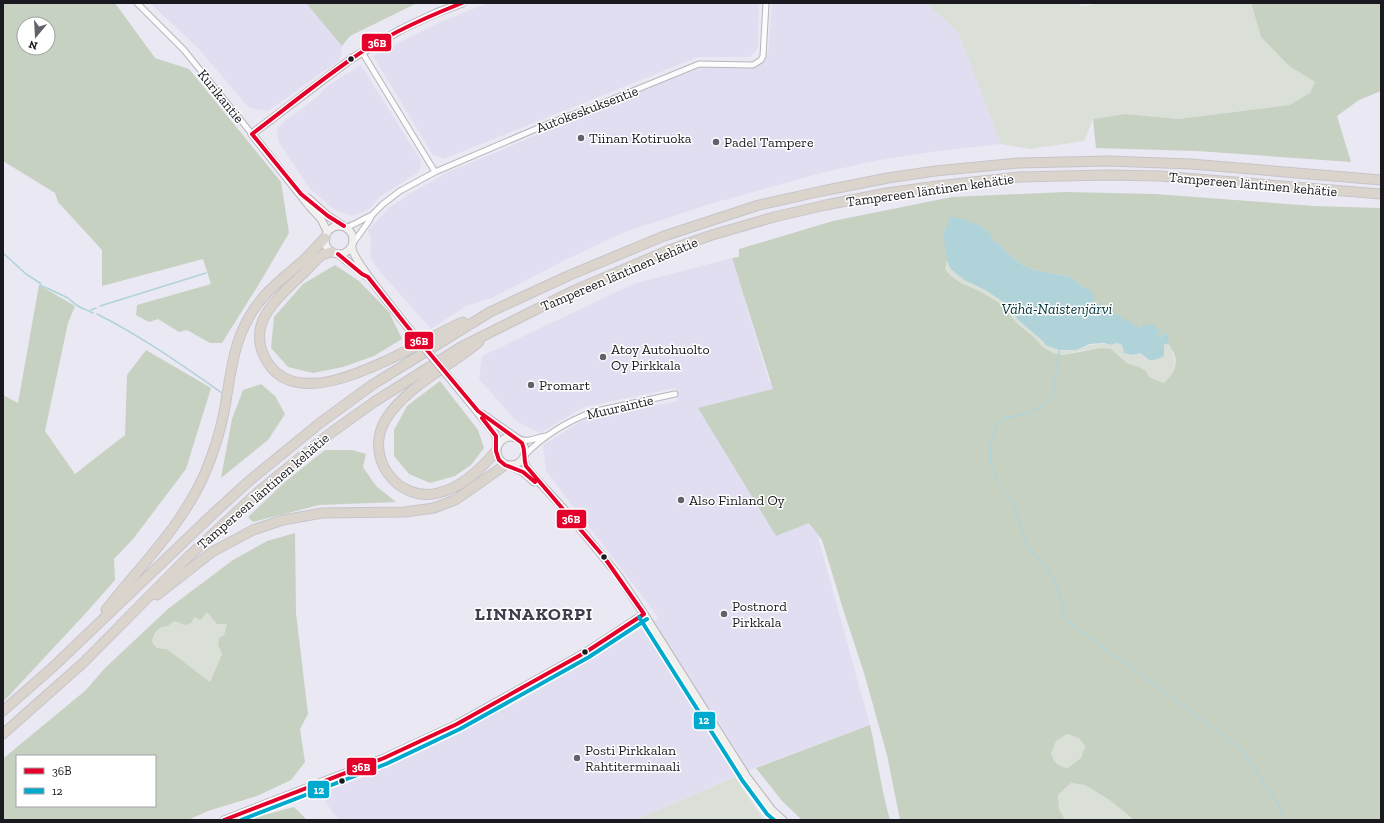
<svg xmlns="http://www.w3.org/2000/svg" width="1384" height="823" font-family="'Zilla Slab',serif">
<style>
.built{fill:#e2def1}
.green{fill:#dae0d7}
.forest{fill:#c7d1c2;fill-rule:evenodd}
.water{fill:#b0d3da}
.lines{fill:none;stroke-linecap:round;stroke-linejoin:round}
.stream{stroke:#b0d3da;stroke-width:1.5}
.minor-casing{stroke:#b7b6bd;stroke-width:7}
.secondary-casing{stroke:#b7b6bd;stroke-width:9}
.motorway-casing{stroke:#c6c5c9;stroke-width:11}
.minor{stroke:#fcfcfd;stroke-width:5}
.secondary{stroke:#f2f0ef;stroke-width:7}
.motorway{stroke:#dbd4cc;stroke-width:9}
.secondary-bridge-casing{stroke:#b7b6bd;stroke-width:9;stroke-linecap:butt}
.secondary-bridge{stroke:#f2f0ef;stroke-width:7}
.bus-1-casing{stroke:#fff;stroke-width:7}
.bus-2-casing{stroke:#fff;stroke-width:7}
.bus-1{stroke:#e4002b;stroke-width:4}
.bus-2{stroke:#00a9ce;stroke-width:4}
.bus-dot{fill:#1a191f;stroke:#fff;stroke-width:1.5}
.poi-dot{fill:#636169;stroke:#fff;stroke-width:1.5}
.labels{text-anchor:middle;stroke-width:3;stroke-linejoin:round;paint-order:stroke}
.street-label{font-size:14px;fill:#1a191f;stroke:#fff}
.poi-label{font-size:14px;fill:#1a191f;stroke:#fff;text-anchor:start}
.water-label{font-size:15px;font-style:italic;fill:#05373c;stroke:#fff}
.district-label{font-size:18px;font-weight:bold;letter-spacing:1px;fill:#403d4d;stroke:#fff}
.line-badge{stroke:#fff;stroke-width:1.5}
.badge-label{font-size:11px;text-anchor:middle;font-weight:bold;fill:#fff}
</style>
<rect width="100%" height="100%" fill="#eae8f2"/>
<path class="built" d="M150,3H306L342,46L340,60L268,111L249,108L197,47Z
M488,3H759L758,48L750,57H698L444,159L433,155L373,56L438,23Z
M772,3H926L958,32L1001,144L938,151L879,160L825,172L713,203L625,232L569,258L494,297L466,306L431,329L377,268L370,256L371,238L368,230L389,208L408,195L446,173L673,78L701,68L752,67L762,63L768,53Z
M361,65L421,161L419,172L381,196L368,210L352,216L335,210L310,189L278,141L277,129L287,119L316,98L327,86Z
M732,258L769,382H771L813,519L870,725L762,765L635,820H340L333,813L320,793L404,757L516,703L659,618L546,471L543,445L586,418L678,401L676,388L584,407L540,433L516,421L479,379L482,356L633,284Z"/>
<path class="green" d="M926,3H1078L1081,6L1097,4V3H1251L1261,37L1289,66L1315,82L1310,93L1289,105L1178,119L1125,114L1093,119L1084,141L1030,149L1001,144L958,32Z
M947,261C960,285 986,286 1004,303C1010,307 1013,315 1018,320C1026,328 1036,334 1045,342V345C1050,346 1055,350 1060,350C1079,352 1093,340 1111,345L1117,343L1122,345L1132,355L1141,353L1146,359L1164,344L1169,345C1178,361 1177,371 1163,383L1149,377L1146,371L1139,367L1127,363L1118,355L1085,350L1063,355L1053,353L1043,347L1035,338L1019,325L998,302L961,283L950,275L945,269Z
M209,613L217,624H227L224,635L219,639L218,645L222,654L210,682L167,649L157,648L152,642L153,635L163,626H168L174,621Z
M1066,734L1079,738L1085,746L1081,758L1068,768C1058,766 1055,764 1051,754L1056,741Z
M735,777L764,820H635Z
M1071,783L1085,785L1111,801L1134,820H1065L1059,809L1058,795Z"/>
<path class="forest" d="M3,3H115L155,58L189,69L281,182L289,233L259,284L222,343H210L187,330L179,332L158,319L149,322L136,315L137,305L211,284L203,259L102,286V250L58,202L55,193L3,161ZM24,24H48V48H24Z
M306,3H417L350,36L342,46Z
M1251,3H1381V91L1359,100L1337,116L1351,162L1197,151L1096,148L1093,119L1125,114L1178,119L1289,105L1310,93L1315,82L1289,66L1261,37Z
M1066,192L1155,194L1314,206L1381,208V820H1134L1111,801L1085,785L1071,783L1058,795L1059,809L1065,820H900L887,755L864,673L844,612L822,540L809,523L776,536L698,408L773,389L732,258L739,257V249L833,221L952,197ZM999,243L1006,252L1024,266L1035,270L1071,277L1083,287L1093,303L1138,329C1147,325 1154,332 1161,338L1162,334L1165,333C1168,337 1168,340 1169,344C1170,348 1174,352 1175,356C1178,367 1171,377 1163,383L1149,377L1146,371L1139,367L1127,363L1111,349L1101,348L1063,355L1053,353L1043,347L1035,338L1019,325L998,302L983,293L961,283L950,275L945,269L947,261ZM1067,734L1079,738L1085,746L1081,758L1068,768C1058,766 1055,764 1051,754L1056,741Z
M335,265L359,281L389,312L402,339L374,356L343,367L313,373L288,367L271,348L274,317L303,284Z
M39,285L75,306L68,323L45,431L75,474L125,435L127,375L146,350L211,388L186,469L133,539L114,559L115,580L85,614L3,702V395L18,403Z
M440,381L478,430L484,448L471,465L455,476L430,483L409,474L394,456V430L407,406Z
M261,384L275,396L285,414L268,440L221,478L232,419L243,390Z
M325,450H352L366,454L363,467L376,486L396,502L319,505L253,522L248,517L286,481Z
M295,533L296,613L308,714L300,729L305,762L291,780L257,796L208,811L188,820H3V761L5,757L86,690L105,668L169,608L233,560L267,541ZM208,613L217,624H227L224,635L219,638L218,645L222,654L210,682L167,649L157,648L152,642C153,633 159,626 168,626L174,621L185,625L191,623L194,617L201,620L205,614ZM17,756H155V806H17Z
M870,725C877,756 881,789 890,820H802L782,801L756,768Z
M294,807L307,820H245Z"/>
<path class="water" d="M951,216C964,220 991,225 993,241L999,243L1006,252L1024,266L1035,270L1071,277L1083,287L1089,289L1094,295L1093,303L1100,304L1101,306L1138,326V328L1142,327L1143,324L1145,325V327L1147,325C1153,323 1156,326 1161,331L1159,333H1156L1161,338L1162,334L1165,333L1168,336L1169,345L1164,344V356C1153,361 1150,363 1141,353L1132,355L1124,353L1122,345L1117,343L1111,345L1104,343L1090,344L1076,350H1059L1045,345L1044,342L1018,320L1005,303L985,290L964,280L951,269L947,261L943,234Z"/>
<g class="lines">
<path class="stream" d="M3,253L26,274L40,283L41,286C43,286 64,296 68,298C71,300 74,304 78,306C83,309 88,310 93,313
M100,306L206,273
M91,310L96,308
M97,314C141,336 182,365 222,393
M999,484C996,478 992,471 991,464C989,449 990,423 1008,417C1010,416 1014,417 1017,416C1030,413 1048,406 1053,394L1059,350
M1006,493L1012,501L1028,547L1049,571L1061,595L1063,610L1062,617L1223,735L1244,752L1278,804L1285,820"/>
<g class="minor-casing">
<path id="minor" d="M137,3L184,50L252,134
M362,52L435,172
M347,227C357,224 362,219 372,215
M353,243L369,221L372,215L383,204L400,191L435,172L550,123L596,106L699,64L753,65L761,60L763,56L766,3
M519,439C530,443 536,437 546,436
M524,456C543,436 566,422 592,412L675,394"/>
</g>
<g class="secondary-casing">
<path id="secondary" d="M308,198L328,216L342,225
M325 240a14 14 0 1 1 28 0a14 14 0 1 1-28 0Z
M327,231L321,219L310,207L252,134L351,59L402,29L436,13L462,3
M352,247C351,258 396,312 406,325
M338,254L366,276
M457,387L493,431L496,436L497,446
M482,414L515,437
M497 451a14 14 0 1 1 28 0a14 14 0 1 1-28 0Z
M523,458L526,466L530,472L563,508L618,575L644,614L747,777L772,810L783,820
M510,466L523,472L534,482
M224,820L384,758L457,724L586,652L644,614"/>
</g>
<g class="motorway-casing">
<path id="motorway" d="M331,252L322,255L317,259C309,268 300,277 291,285C271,304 250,326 264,356C297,427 418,340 463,322
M479,342C450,366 406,387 386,419C363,456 397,503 438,493C462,488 481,469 496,451
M157,595L212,552L253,530L283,520L322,513L405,512L434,508L455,500L464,494L505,465
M106,610C141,565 182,526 205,473C213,454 220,433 224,412C230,381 232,347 248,319C262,293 282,279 304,260C311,253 318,245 325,238
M3,711L54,666L215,512L249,481L320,423L372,385L490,312L570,275L664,236L759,205L822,191L888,178L935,171L1019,163L1108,161L1191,164L1381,180
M3,734L83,663L189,556L257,493L328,435L374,402L461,347L575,290L669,250L712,235L774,217L826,205L887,193L937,186L1019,177L1107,175L1160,176L1381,194"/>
</g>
<use href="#minor" class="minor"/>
<use href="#secondary" class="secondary"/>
<use href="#motorway" class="motorway"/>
<g class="secondary-bridge-casing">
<path id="secondary-bridge" d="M406,325L457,387"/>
</g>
<use href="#secondary-bridge" class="secondary-bridge"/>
<g class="bus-1-casing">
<path id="bus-1" d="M252,134C285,109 317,83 350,60C383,36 424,18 462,3
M252,134L301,194L328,216L344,226
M338,254L362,274L368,277L406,325L478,411L522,443C526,452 523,457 526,466L604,557L644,614
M482,418L496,436V451L499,460L505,465L523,472L535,482
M224,820L384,758L457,724L586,652L644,614"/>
</g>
<g class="bus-2-casing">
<path id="bus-2" d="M639,617L742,780L767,814L774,820
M241,820L386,764L460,729L589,657L647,619"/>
</g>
<use href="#bus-1" class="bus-1"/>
<use href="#bus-2" class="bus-2"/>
</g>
<g class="bus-dot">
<circle cx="351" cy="59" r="3.5"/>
<circle cx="604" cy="557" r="3.5"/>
<circle cx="585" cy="652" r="3.5"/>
<circle cx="342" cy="781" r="3.5"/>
</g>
<g class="poi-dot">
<circle cx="581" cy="138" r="4"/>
<circle cx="716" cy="142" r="4"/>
<circle cx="603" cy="357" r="4"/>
<circle cx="531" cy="385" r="4"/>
<circle cx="681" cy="500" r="4"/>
<circle cx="724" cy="614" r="4"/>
<circle cx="577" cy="758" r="4"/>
</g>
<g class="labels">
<g class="street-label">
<text transform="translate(221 96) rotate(51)" y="5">Kurikantie</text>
<text transform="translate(587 109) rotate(-21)" y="5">Autokeskuksentie</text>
<text transform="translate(1253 184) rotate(5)" y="5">Tampereen läntinen kehätie</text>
<text transform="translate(930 190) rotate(-8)" y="5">Tampereen läntinen kehätie</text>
<text transform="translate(619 274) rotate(-23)" y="5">Tampereen läntinen kehätie</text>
<text transform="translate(620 407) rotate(-13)" y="5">Muuraintie</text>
<text transform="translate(263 491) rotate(-41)" y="5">Tampereen läntinen kehätie</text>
</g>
<g class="poi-label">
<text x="589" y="143">Tiinan Kotiruoka</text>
<text x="724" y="147">Padel Tampere</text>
<text x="611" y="354">Atoy Autohuolto<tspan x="611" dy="16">Oy Pirkkala</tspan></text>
<text x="539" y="390">Promart</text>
<text x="689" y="505">Also Finland Oy</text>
<text x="732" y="611">Postnord<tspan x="732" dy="16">Pirkkala</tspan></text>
<text x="585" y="755">Posti Pirkkalan<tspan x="585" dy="16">Rahtiterminaali</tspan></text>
</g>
<g class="water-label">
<text x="1057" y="314">Vähä-Naistenjärvi</text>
</g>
<g class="district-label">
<text x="534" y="620">LINNAKORPI</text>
</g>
</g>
<g class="line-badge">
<rect x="361" y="33" width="31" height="19" rx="4" fill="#e4002b"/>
<rect x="404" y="331" width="30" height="19" rx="4" fill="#e4002b"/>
<rect x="556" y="509" width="31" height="20" rx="4" fill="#e4002b"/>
<rect x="693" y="711" width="23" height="19" rx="4" fill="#00a9ce"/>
<rect x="346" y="757" width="31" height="19" rx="4" fill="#e4002b"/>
<rect x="307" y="780" width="23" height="19" rx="4" fill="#00a9ce"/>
</g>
<g class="badge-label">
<text x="377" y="47">36B</text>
<text x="419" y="345">36B</text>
<text x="571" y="523">36B</text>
<text x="704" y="724">12</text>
<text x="361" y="771">36B</text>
<text x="319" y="794">12</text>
</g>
<rect width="1384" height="823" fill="none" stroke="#1a191f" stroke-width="8"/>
<rect x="16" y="755" width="140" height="52" fill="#ffffff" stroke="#a3a3a5"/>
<rect x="24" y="768" width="20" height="6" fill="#e4002b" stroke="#a3a3a5"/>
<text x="52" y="775" font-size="12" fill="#1a191f">36B</text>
<rect x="24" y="788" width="20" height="6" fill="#00a9ce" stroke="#a3a3a5"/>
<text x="52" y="795" font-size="12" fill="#1a191f">12</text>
<g transform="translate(36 36) rotate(198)"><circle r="19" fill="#ffffff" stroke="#a3a3a5"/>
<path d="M0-3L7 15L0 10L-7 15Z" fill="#636169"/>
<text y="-6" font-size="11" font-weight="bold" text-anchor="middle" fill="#1a191f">N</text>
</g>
</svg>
